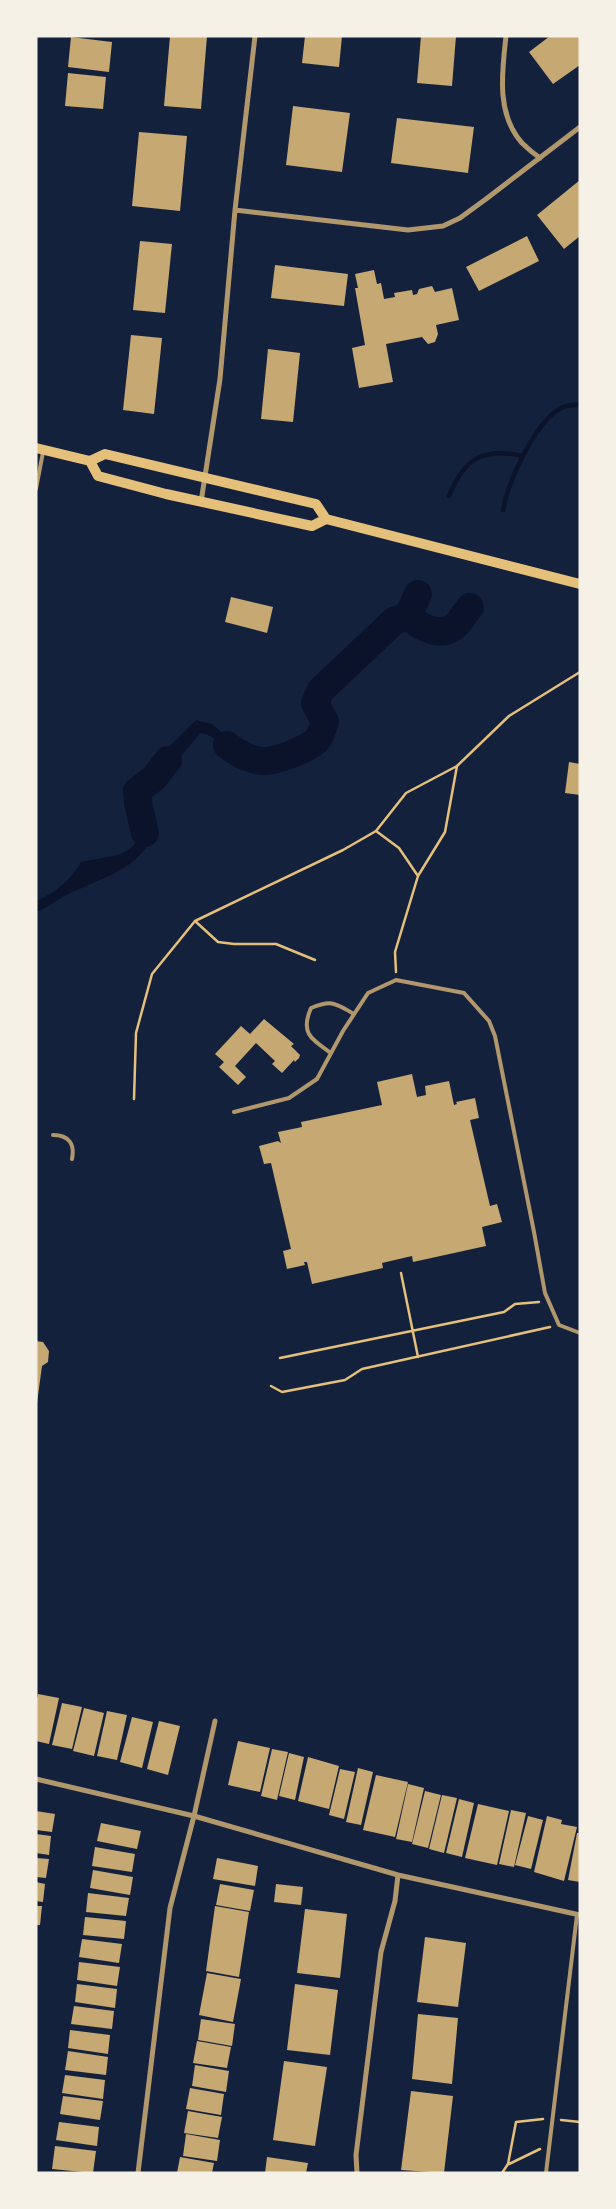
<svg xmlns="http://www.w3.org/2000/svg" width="616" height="2209" font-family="'Alegreya Sans',sans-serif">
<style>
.water{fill:#0b132b}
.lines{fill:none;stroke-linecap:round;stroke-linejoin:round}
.stream{stroke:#0b132b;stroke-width:4.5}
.river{stroke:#0b132b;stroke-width:28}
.building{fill:#c6a872}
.path{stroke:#e5c07b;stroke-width:2.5}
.service{stroke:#b1986c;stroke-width:4}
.minor{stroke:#b1986c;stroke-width:5}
.secondary{stroke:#e5c07b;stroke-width:10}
</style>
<rect width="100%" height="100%" fill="#14213d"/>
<path class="water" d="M196,720L212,724L225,735L229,741L260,757L261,767C256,766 249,766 245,763C226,755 222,737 200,733L147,798L148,821L153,836C137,872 94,880 63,897C53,902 46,909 36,912V901C55,893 71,880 81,862C108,856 129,859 142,833L139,821L132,810C136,798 145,789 143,776L155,773L163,761L164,752Z"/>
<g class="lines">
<path class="stream" d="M449,496C464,458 484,447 523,456
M503,510C508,482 535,422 561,408C566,405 574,405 580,404"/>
<path class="river" d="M408,616C421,628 443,640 458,623C462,618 466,612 470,607
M227,745C235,752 252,761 263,761C275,762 308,749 317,740C321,735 323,727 325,722L315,703L321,690L394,621L408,616L418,594
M145,833L138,803L137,791L154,778L168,760"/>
</g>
<path class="building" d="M170,36H207L201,109L164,106Z
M305,36H342L339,67L302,63Z
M421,36H456L452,86L417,83Z
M550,36H580V65L553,84L529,52Z
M71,37L112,42L109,72L68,67Z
M68,73L106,77L103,109L65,106Z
M293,106L350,113L342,172L286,165Z
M397,118L474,127L468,173L391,163Z
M139,132L187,136L180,211L132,206Z
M580,180V236L564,249L537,215Z
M527,236L539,261L479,291L466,267Z
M140,241L172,244L165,313L133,310Z
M275,265L348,274L344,306L271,298Z
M374,270L377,284L381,283L384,299L395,297L394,293L412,290L413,295L417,294L419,289L432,286L435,292L452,288L459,320L436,325L438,334L435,342L428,344L422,337L386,344L393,382L359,388L352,348L365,345L355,288H358L355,274Z
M131,335L162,338L154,414L123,410Z
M268,349L300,353L293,422L261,419Z
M231,597L273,607L267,633L225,622Z
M569,762L580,764V795L565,793Z
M264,1019L294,1044L291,1046L300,1055L299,1058L295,1062L294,1060L282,1073L272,1064L275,1061L256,1043L235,1066L246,1077L238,1085L219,1067L224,1062L215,1054L241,1026L250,1034Z
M412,1074L417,1097L426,1095L425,1086L449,1081L454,1105L457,1104L456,1102L475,1098L479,1118L470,1120L490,1206L497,1204L502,1222L482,1227L486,1246L413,1262L412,1256L382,1263L383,1268L312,1284L307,1262H304L305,1265L287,1269L283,1251L291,1249L271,1163L264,1164L259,1146L278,1141L281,1143L278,1132L302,1127L301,1122L382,1105L377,1082Z
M36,1341L43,1342L49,1351L48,1362L42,1366L37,1403Z
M38,1694L59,1698L49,1744L36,1741V1703Z
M62,1703L82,1707L72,1749L52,1745Z
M84,1708L104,1713L94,1756L73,1751Z
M107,1711L127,1715L117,1760L97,1756Z
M132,1717L153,1722L142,1768L120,1762Z
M159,1721L180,1726L168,1775L147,1769Z
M238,1741L270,1748L260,1792L228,1785Z
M272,1749L288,1752L277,1800L261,1796Z
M289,1753L304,1757L295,1800L279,1796Z
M308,1757L339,1766L329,1809L298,1801Z
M358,1768L373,1772L361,1825L346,1822Z
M340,1769L355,1772L344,1819L329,1815Z
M376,1775L408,1782L395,1837L363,1830Z
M408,1784L424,1788L412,1842L396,1839Z
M425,1791L441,1795L428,1848L412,1844Z
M442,1795L457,1798L444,1853L429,1849Z
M459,1799L474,1803L462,1857L446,1853Z
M478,1804L509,1811L497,1865L465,1858Z
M511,1810L526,1813L514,1867L499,1864Z
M36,1811L55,1814L52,1832L36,1830Z
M528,1816L543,1820L531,1869L515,1865Z
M547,1816L562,1820L561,1824L577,1827L564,1881L534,1872Z
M101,1823L141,1831L137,1849L97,1841Z
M577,1833H580V1882L568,1880Z
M36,1834L51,1836L49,1855L36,1853Z
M95,1847L135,1854L132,1872L92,1866Z
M36,1858L49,1859L46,1878L36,1877Z
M217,1858L258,1866L255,1886L213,1879Z
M93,1870L133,1877L130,1895L90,1888Z
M36,1882L45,1884L43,1902L36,1901Z
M220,1884L254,1890L250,1911L216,1905Z
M276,1884L303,1887L301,1905L274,1902Z
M88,1893L129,1898L126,1916L86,1912Z
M36,1906H42L40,1925H36Z
M215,1906L249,1912L239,1977L206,1971Z
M305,1909L347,1914L340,1978L297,1973Z
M85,1917L126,1921L124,1939L83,1935Z
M425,1937L466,1943L458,2007L417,2002Z
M82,1939L122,1944L119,1963L79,1957Z
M79,1962L120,1967L117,1986L77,1980Z
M207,1973L241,1979L233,2022L199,2015Z
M77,1984L117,1989L115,2008L75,2002Z
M295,1984L338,1990L330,2055L287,2050Z
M74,2006L114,2011L112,2029L71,2024Z
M418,2014L458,2018L452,2084L412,2079Z
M201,2019L235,2024L232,2046L198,2040Z
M70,2030L110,2035L108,2054L68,2048Z
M197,2041L231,2047L227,2068L193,2063Z
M68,2051L108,2057L106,2075L65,2070Z
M284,2061L327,2067L315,2146L273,2140Z
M195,2065L229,2071L226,2092L192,2086Z
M65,2075L105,2080L103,2099L62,2093Z
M190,2088L224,2094L221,2115L186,2109Z
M411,2091L453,2096L444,2173L401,2170Z
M63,2096L103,2101L100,2120L60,2114Z
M188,2111L222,2117L218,2138L184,2133Z
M59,2122L99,2127L97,2146L56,2140Z
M186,2134L220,2140L217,2161L183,2156Z
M55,2146L96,2151L93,2173L52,2169Z
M180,2157L214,2163L212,2173H177Z
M267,2157L308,2163L306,2173H265Z"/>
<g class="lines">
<path class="path" d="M376,831L399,848L418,876
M195,921L218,942L234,944H276L315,960
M396,972L395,952L418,876L445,832L457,766
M134,1099L136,1033L152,974L195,921L343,850L376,831L406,793L457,766L509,716L580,672
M401,1273L418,1357
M280,1358L504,1312L515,1304L539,1302
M271,1386L282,1392L345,1380L362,1369L550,1327
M561,2120L580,2122
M509,2164L540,2149
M502,2173L508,2164L516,2122L543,2119"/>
<path class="service" d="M36,489L43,452
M331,1053C311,1039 300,1033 311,1008C333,999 336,1004 354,1014
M234,1112L289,1098L317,1079L343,1031L368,993L396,980L464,993L489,1021L495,1036L534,1232L545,1293L559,1325L580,1333
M53,1135C69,1135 75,1144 72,1159
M546,2173L577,1915"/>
<path class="minor" d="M506,36C502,72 496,114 522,143C528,149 534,154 540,158
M235,210L408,230L443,226L460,218L486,199L580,127
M201,502L220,379L235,210L255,36
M36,1779L194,1816L398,1875L580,1915
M138,2173L170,1908L194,1816L215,1721
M357,2173L356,2155L381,1952L395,1901L398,1875"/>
<path class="secondary" d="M36,448L90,461L105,454L316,504L326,519
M90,461L98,476L166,494L312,526L326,519L580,584"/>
</g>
<rect width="616" height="2209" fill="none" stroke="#f6f1e7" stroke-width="75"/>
</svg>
